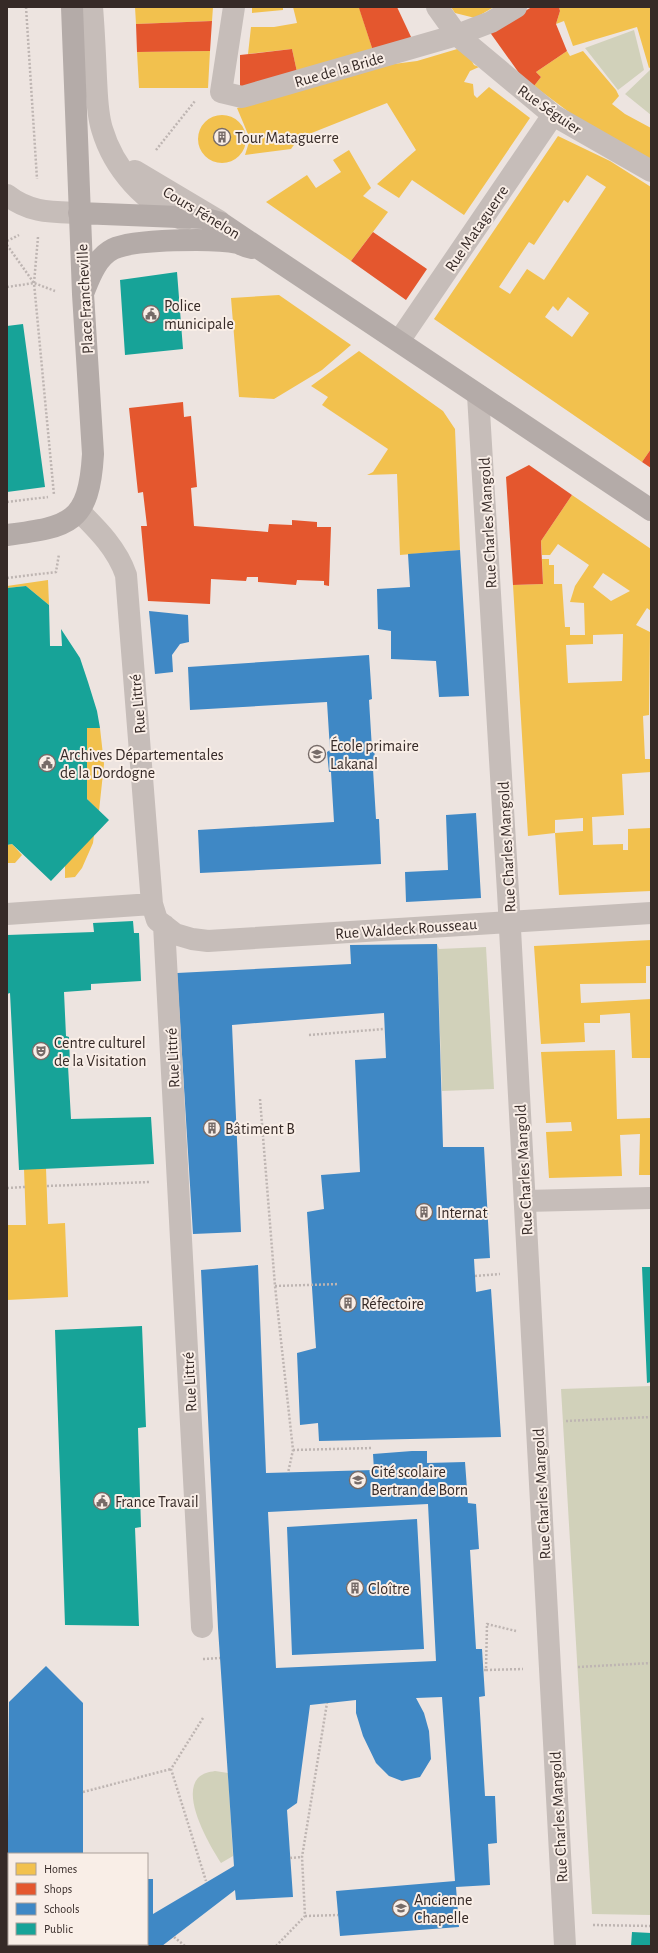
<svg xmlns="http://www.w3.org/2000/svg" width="658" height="1953" font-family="'Alegreya Sans',sans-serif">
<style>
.green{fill:#d1d1ba}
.homes{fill:#f2c14e;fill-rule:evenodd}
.shops{fill:#e4572e}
.schools{fill:#3f88c5;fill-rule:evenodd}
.public{fill:#17a398}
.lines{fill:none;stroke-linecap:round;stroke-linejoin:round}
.path{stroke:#beb5b2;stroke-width:2.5;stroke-dasharray:2 2;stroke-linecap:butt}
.minor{stroke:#c6bdb9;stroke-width:22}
.major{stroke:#b4aba8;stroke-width:22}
.labels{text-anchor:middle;stroke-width:4;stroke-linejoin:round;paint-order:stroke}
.street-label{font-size:16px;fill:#362a27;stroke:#f9eee7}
.poi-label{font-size:16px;fill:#362a27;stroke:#f9eee7;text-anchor:start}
</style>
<rect width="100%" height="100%" fill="#ede4e0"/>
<path class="green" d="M634,30L644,70L618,90L585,48Z
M650,70H651V115L625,94Z
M437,944L439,949L486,947L494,1089L442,1091Z
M651,1386V1915L592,1914L561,1389Z
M215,1771L228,1773L233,1856L221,1863C210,1846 181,1797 198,1778C203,1773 209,1772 215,1771Z"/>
<path class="homes" d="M135,7H213L212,21L136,24Z
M252,7H283V10L252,13Z
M293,7H359L373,51L297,72L292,49L248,54L251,27H274L297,23Z
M451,7H494L475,18L455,13Z
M559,7H651V67L649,68L637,27L573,46L564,21L556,24L560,11Z
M464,47L474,65L479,67L470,71L464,82L473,84L474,95L477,98L489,87L530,118L464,215L412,180L399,198L377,184L416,150L387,103L299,138L291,149L245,155L250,139L237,108L386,65L417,61Z
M210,51L208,88H139L137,52Z
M567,51L570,56L583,51L616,90L619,96L612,104L625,114L651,128V164L593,130L534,86L541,77L536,72Z
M198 139a24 24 0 1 1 48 0a24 24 0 1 1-48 0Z
M558,136L610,161L651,187V449L642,462L434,319ZM587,175L606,187L544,280L527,269L510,294L499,287L529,242L534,245L564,200L568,203ZM568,297L589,313L572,337L545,317L553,306L558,311Z
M349,150L371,188L363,196L388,212L351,261L266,202L307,175L316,188L341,172L333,160Z
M279,295L351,345L322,370L274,399L239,397L231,298Z
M359,351L443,411L455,429L460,550L400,555L397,474L367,475L373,472L388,449L322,405L328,397L311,386Z
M572,495L651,549V611L647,608L636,625L650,632L649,715L643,716L645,759H651V772L622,774L624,815L592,817L593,845L623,844V850H628V829L651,828V891L559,895L555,833L583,831V818L555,820V833L528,836L513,585L543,584L542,559H549V565H554V584H562L565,627H570V635H585L584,603L570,602L575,586L589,565L558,544L550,555H542L541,541ZM603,573L630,591L611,601L593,587ZM623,634L622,681L568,683L566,645L593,644V635Z
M48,580L49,605L26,586L7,588V586Z
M87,728H100L104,764L99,811L87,799Z
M94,835L93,843L82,868L75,877L65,878V865Z
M12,844L22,855L15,863H7L8,845Z
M651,940V966H646V983L580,984L581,1003L651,999V1058H632L630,1013L600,1015V1023H584L585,1042L541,1044L534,946Z
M615,1050L617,1119L651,1118V1175H639L640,1134L620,1135L622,1176L549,1178L546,1132L572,1131L571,1122L546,1123L541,1052Z
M46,1168L48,1224L65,1223L68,1297L7,1300V1225H26L24,1169Z"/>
<path class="shops" d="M362,7H397L412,39L373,51L359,8Z
M532,7H559L560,11L556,24L567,51L536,72L541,77L534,86L524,80L489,31Z
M212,21L210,51L137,52L136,24Z
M292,49L297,72L240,89V55Z
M373,232L427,269L406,300L351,261Z
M183,402L184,417L191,416L197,487L191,488L194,526L268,532L269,524L292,525V520L317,522V527H331L329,586L324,585V581L297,580L296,585L258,582V577H247L246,581L211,579L210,604L148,601L141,526H147L143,492L138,493L129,408Z
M651,449V468L642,462Z
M529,465L572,495L541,541L543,584L513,585L506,477Z"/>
<path class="schools" d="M460,550L469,696L439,697L436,661L391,659V631L378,629L377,589L410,587L408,554Z
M149,611L188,615L189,642L180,644L172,655L173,672L155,674Z
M369,655L372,699L369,700L372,749H374L376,768L373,769L376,819H379L381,864L200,873L198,830L334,822L331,772H329L327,752L330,750L327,702L190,710L188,667Z
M476,813L481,898L406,902L405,872L448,870L446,815Z
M437,944L443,1147H484L490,1258L474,1259L475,1276L476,1292L491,1289L501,1437L319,1441L318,1423L300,1425L297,1353L316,1348L307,1212L324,1209L321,1175L360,1172L355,1060L386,1058L384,1013L232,1025L241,1232L193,1234L177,973L351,964L350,945Z
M258,1265L266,1473L374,1470L373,1454L412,1451H427V1463L465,1462L468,1503L476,1504L479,1549L470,1550L476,1649H482L485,1696L479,1697L485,1796H495L497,1843L488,1844L490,1885L456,1887L459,1927L340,1936L336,1891L455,1881L442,1697L416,1698L424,1713L429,1731L431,1759L420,1777L402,1781L389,1776L376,1763L363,1736L356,1713V1700L310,1705L297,1803L287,1810L293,1897L236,1900L235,1890L162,1946H7L9,1702L46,1666L83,1703V1854H9V1944H147V1879H153V1914L234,1866L218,1628L201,1270ZM428,1504L436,1661L276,1668L268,1512Z
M417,1519L424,1649L292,1655L287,1527Z"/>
<path class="public" d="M177,272L183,349L125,355L120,280Z
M23,324L45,487L7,492V326Z
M26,586L49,605L50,646H62L61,629L80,658L88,682L97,711L100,728H87V799L109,820L51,881L12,844L7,845V588Z
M133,921L134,933H139L141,981L91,984V990L64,992L66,1036L69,1037L70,1065L68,1066L71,1119L151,1117L154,1164L19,1170L10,993L7,994V935L94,932L93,923Z
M642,1267H651V1382L647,1383Z
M142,1326L146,1427L138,1428L141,1527L135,1528L139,1626L65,1625L55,1330Z
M632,1932L651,1933V1946H631Z"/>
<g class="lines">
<path class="path" d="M26,7L37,179
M156,150L195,101
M38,237L34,283L54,495
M7,241L19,235
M7,245L34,283
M7,287L34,283L55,291
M7,502L48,497
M7,578L56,572L59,554
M309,1035L384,1029
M260,1099L275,1286L293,1450L288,1473
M47,1186L150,1182
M7,1188L25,1187
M475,1276L500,1274
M275,1286L339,1284
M566,1421L651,1417
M293,1450L373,1448
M203,1659L220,1658
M578,1667L651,1663
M484,1670H486L487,1624L516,1631
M486,1670L523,1669
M203,1718L171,1769L206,1881
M83,1792L171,1769
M290,1858L302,1857
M305,1916L338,1915
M593,1925L651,1926
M174,1937L185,1946
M276,1946L305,1916L302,1857L327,1703"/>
<path class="minor" d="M92,7C94,31 95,54 96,78C97,95 97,113 102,129C114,170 145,203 184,220
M234,7L221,92L242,97L457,35L491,22L516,7
M437,7L457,35L553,115L651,171
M135,171L219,221
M7,195C30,213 51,212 79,213
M399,341L553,115
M478,395L508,892L565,1946
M79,511C99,531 117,549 126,575L152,904L157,920L175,934L192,939L208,941L651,913
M7,914L152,904
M164,925L202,1627
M525,1201L651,1198"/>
<path class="major" d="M79,213L203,218L221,223L651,510
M84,291C90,276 97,257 113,249C133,239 215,238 238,243C242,245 247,247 252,248
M7,535C70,527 89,523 93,454L83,294L72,7"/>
</g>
<defs>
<g id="building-ring" transform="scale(0.9)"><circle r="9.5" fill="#f9eee7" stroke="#766b68" stroke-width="1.5"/><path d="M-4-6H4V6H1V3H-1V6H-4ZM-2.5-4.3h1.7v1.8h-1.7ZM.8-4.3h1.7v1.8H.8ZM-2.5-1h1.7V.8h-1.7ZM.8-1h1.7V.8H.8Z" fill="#766b68"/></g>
<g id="civic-ring" transform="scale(0.9)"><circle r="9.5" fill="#f9eee7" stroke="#766b68" stroke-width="1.5"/><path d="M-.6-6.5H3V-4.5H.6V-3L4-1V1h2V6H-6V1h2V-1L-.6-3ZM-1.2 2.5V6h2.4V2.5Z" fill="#766b68"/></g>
<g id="school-ring" transform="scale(0.9)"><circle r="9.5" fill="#f9eee7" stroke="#766b68" stroke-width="1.5"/><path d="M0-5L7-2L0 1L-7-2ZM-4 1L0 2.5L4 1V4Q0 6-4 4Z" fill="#766b68"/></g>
<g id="theatre-ring" transform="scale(0.9)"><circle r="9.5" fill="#f9eee7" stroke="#766b68" stroke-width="1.5"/><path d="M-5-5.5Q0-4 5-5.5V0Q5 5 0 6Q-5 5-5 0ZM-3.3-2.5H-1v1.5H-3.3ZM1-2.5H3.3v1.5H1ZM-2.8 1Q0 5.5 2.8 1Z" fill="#766b68"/></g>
</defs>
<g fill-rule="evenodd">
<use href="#building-ring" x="222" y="137"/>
<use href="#civic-ring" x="151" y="314"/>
<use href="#school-ring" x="317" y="754"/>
<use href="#civic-ring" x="47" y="763"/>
<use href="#theatre-ring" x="41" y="1051"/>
<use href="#building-ring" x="212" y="1128"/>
<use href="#building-ring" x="424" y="1212"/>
<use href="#building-ring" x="348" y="1303"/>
<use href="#school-ring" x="358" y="1480"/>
<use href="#civic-ring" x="102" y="1501"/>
<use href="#building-ring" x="355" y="1588"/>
<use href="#school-ring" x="401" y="1908"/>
</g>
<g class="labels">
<g class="street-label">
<text transform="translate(339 69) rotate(-16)" y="6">Rue de la Bride</text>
<text transform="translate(550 109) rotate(35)" y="6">Rue Séguier</text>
<text transform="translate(202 212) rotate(31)" y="6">Cours Fénelon</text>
<text transform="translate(476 228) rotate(-56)" y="6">Rue Mataguerre</text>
<text transform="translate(84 299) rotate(-93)" y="6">Place Francheville</text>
<text transform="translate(487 523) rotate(-93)" y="6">Rue Charles Mangold</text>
<text transform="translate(137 704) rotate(-95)" y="6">Rue Littré</text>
<text transform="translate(506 847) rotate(-93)" y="6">Rue Charles Mangold</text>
<text transform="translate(406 928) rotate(-4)" y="6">Rue Waldeck Rousseau</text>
<text transform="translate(172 1058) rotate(-93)" y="6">Rue Littré</text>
<text transform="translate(523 1170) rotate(-93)" y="6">Rue Charles Mangold</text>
<text transform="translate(189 1382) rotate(-93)" y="6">Rue Littré</text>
<text transform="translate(541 1494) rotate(-93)" y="6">Rue Charles Mangold</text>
<text transform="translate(558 1817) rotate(-93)" y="6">Rue Charles Mangold</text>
</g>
<g class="poi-label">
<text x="235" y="143">Tour Mataguerre</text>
<text x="164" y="311">Police<tspan x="164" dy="18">municipale</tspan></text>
<text x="330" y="751">École primaire<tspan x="330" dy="18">Lakanal</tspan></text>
<text x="60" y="760">Archives Départementales<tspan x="60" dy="18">de la Dordogne</tspan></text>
<text x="54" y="1048">Centre culturel<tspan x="54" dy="18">de la Visitation</tspan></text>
<text x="225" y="1134">Bâtiment B</text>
<text x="437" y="1218">Internat</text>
<text x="361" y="1309">Réfectoire</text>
<text x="371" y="1477">Cité scolaire<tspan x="371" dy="18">Bertran de Born</tspan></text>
<text x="115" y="1507">France Travail</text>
<text x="368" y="1594">Cloître</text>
<text x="414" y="1905">Ancienne<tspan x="414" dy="18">Chapelle</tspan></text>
</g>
</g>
<rect width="658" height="1953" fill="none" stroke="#362a27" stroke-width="16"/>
<rect x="8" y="1853" width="140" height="92" fill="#f9eee7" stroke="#aba09a"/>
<rect x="16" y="1863" width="20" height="12" fill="#f2c14e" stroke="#aba09a"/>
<text x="44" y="1873" font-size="12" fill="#362a27">Homes</text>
<rect x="16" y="1883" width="20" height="12" fill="#e4572e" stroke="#aba09a"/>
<text x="44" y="1893" font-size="12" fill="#362a27">Shops</text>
<rect x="16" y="1903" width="20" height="12" fill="#3f88c5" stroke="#aba09a"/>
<text x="44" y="1913" font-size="12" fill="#362a27">Schools</text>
<rect x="16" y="1923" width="20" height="12" fill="#17a398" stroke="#aba09a"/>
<text x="44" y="1933" font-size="12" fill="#362a27">Public</text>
</svg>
